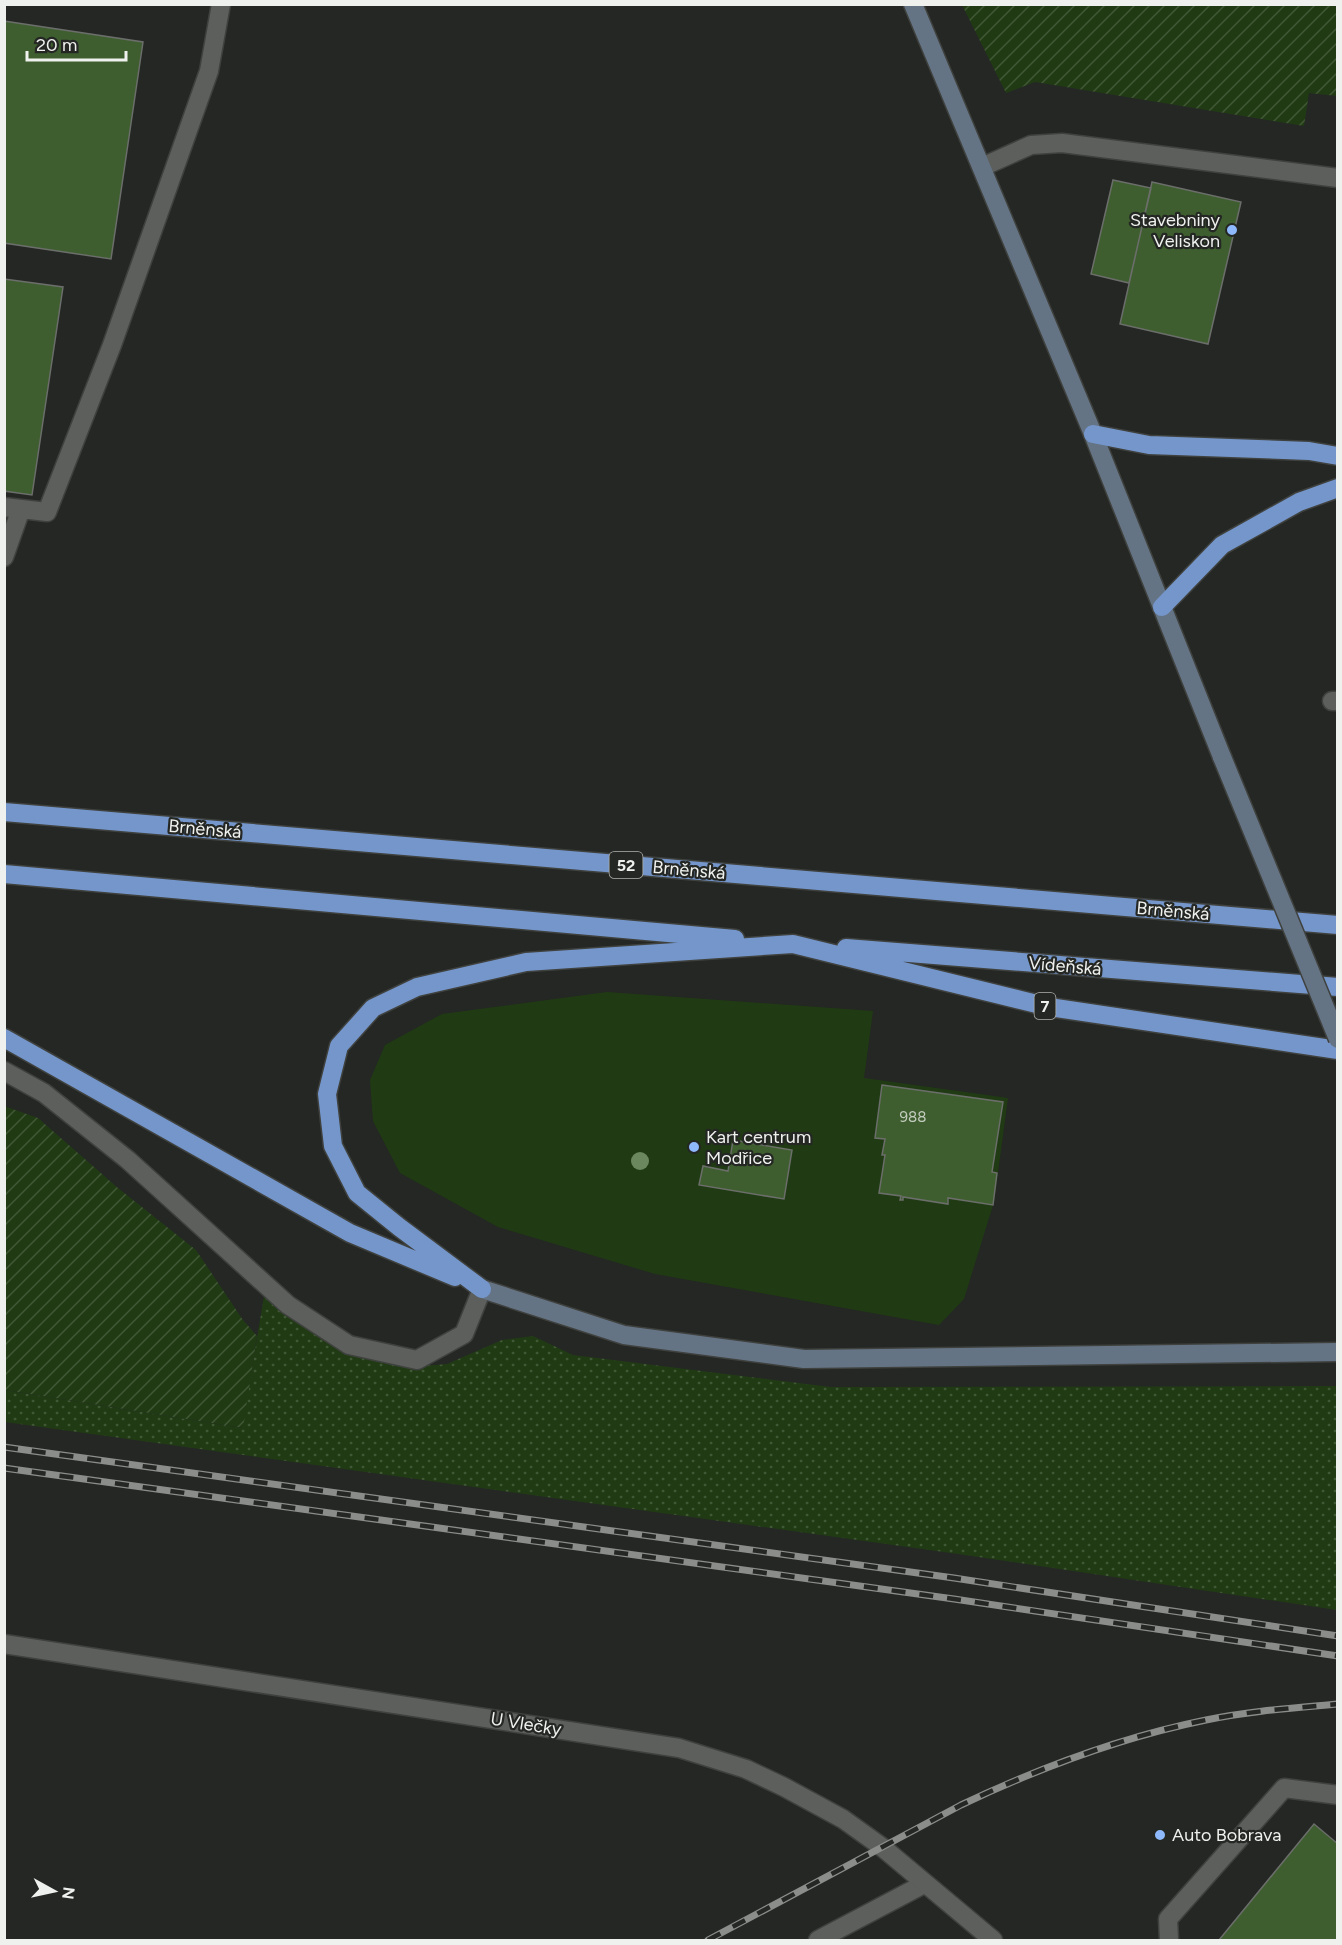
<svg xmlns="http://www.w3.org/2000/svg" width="1342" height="1945" font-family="Figtree,sans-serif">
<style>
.grass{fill:url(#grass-dots)}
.garden{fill:url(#garden-furrows)}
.pitch{fill:#203b14}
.building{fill:#3e5e2f;stroke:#6b6e6a;stroke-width:1.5}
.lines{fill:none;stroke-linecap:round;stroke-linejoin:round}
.service-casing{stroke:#3f413e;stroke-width:21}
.minor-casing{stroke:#3f413e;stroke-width:21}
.secondary-casing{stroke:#3f413e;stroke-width:21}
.trunk-casing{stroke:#3f413e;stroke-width:21}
.service{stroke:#5c5f5b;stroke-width:18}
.minor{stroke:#5c5f5b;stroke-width:18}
.secondary{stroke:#657485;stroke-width:18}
.trunk{stroke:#7496cb;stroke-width:18}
.rail-casing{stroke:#8b8d8a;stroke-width:7}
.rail{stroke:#242723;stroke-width:4.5;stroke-dasharray:14;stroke-linecap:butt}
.secondary-bridge-casing{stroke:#3f413e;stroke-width:21;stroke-linecap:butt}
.secondary-bridge{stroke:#657485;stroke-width:18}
.tree{fill:#6a875e}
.poi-dot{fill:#8eb9fd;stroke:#242723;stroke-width:2}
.labels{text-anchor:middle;stroke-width:4.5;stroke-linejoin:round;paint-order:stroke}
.number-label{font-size:15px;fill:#c3ccbe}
.shield{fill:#242723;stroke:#b2b4b1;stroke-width:1.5}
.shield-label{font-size:16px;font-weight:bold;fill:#eff1ee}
.poi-label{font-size:18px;fill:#eff1ee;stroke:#242723;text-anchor:start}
.street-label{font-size:18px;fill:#eff1ee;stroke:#242723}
</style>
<defs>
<pattern id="grass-dots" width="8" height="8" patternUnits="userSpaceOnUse" patternTransform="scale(1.5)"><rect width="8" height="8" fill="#203b14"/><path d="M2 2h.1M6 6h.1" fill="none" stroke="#415836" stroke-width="1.8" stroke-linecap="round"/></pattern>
<pattern id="garden-furrows" width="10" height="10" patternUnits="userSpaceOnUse" patternTransform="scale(1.5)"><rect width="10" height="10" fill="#203b14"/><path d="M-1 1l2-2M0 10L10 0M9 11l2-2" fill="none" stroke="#415836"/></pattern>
</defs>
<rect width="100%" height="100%" fill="#242723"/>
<path class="grass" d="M264,1296L346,1350L411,1367L447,1364L502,1340L533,1336L573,1355L831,1387L1337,1386V1610L958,1554L5,1422L4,1390L242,1428Z"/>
<path class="garden" d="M962,5H1337V96L1309,93L1304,126L1035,82L1006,93Z
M4,1106L38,1118L118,1188L196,1250L243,1320L257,1336L243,1428L5,1390Z"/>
<path class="pitch" d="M607,992L873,1011L864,1078L1008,1098L994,1202L964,1299L939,1325L655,1274L498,1227L400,1173L373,1121L370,1080L385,1045L442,1014Z"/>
<path class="building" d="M4,21L143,42L111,259L4,243Z
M1113,180L1151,188L1129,283L1091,274Z
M1152,182L1241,202L1208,344L1120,324Z
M4,279L63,287L32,495L4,491Z
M882,1085L1003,1102L992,1172L997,1173L993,1205L948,1198V1204L903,1197V1200H900L901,1196L879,1193L885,1155H882L885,1139L875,1138Z
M733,1140L792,1150L784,1199L699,1185L703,1166L728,1171Z
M1314,1824L1338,1844V1940H1219Z"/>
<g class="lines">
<g class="service-casing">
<path id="service" d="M982,167L1031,145L1062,143L1338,178
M4,507L47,512L112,345L209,71L221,4
M4,557L21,509
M1332,701H1338
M4,1071L44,1093L128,1160L288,1305L349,1345L417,1360L464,1334L482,1289
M818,1940L924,1884
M1169,1940L1168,1919L1284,1788L1338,1795"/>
</g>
<g class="minor-casing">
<path id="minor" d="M4,1644L679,1748L746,1769L784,1787L843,1819L882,1847L993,1940"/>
</g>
<g class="secondary-casing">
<path id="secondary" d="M913,4L1093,434L1222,757
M482,1289L624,1335L804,1359L1338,1352"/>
</g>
<g class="trunk-casing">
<path id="trunk" d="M1093,434L1149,445L1309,451L1338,456
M1162,607L1222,545L1299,502L1338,488
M4,812L1338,925
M4,874L735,939
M846,948L1338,987
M4,1038L350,1233L455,1277
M482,1289L399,1227L357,1193L333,1146L327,1094L339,1046L373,1008L417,987L526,962L793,944L1049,1007L1338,1050"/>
</g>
<use href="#service" class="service"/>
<use href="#minor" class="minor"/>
<use href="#secondary" class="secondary"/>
<use href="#trunk" class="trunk"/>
<g class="rail-casing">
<path id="rail" d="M4,1447L954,1578L1338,1636
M4,1468L954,1599L1338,1656
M708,1940L961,1805C1039,1768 1122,1737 1206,1720C1249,1711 1294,1708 1338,1704"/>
</g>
<use href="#rail" class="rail"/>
<g class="secondary-bridge-casing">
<path id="secondary-bridge" d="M1222,757L1338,1039"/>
</g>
<use href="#secondary-bridge" class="secondary-bridge"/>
</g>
<circle class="tree" cx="640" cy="1161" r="9"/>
<g class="poi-dot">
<circle cx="1232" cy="230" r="6"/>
<circle cx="694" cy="1147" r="6"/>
<circle cx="1160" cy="1835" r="6"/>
</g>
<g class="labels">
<g class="number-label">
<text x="913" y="1122">988</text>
</g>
<g class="shield">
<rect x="609.5" y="852" width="33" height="26" rx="4.5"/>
<rect x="1034.5" y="993" width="21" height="26" rx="4.5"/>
</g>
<g class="shield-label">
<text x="626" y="871">52</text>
<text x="1045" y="1012">7</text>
</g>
<g class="poi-label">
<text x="1220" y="226" text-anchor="end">Stavebniny<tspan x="1220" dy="21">Veliskon</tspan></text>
<text x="706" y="1143">Kart centrum<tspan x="706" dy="21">Modřice</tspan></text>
<text x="1172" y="1841">Auto Bobrava</text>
</g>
<g class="street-label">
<text transform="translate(205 829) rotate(5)" y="6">Brněnská</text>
<text transform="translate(689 870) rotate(5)" y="6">Brněnská</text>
<text transform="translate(1173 911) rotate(5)" y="6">Brněnská</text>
<text transform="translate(1065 966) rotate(5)" y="6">Vídeňská</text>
<text transform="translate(526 1724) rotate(9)" y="6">U Vlečky</text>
</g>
</g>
<rect width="1342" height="1945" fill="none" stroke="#eff1ee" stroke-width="12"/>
<g transform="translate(54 1891) rotate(98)" stroke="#242723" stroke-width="4.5" paint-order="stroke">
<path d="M0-4.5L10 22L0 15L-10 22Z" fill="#eff1ee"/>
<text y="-9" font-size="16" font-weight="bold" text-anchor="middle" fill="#eff1ee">N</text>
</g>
<path d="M27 51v9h99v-9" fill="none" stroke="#eff1ee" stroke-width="3"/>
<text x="36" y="51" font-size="18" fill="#eff1ee" stroke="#242723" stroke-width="4.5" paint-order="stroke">20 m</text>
</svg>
